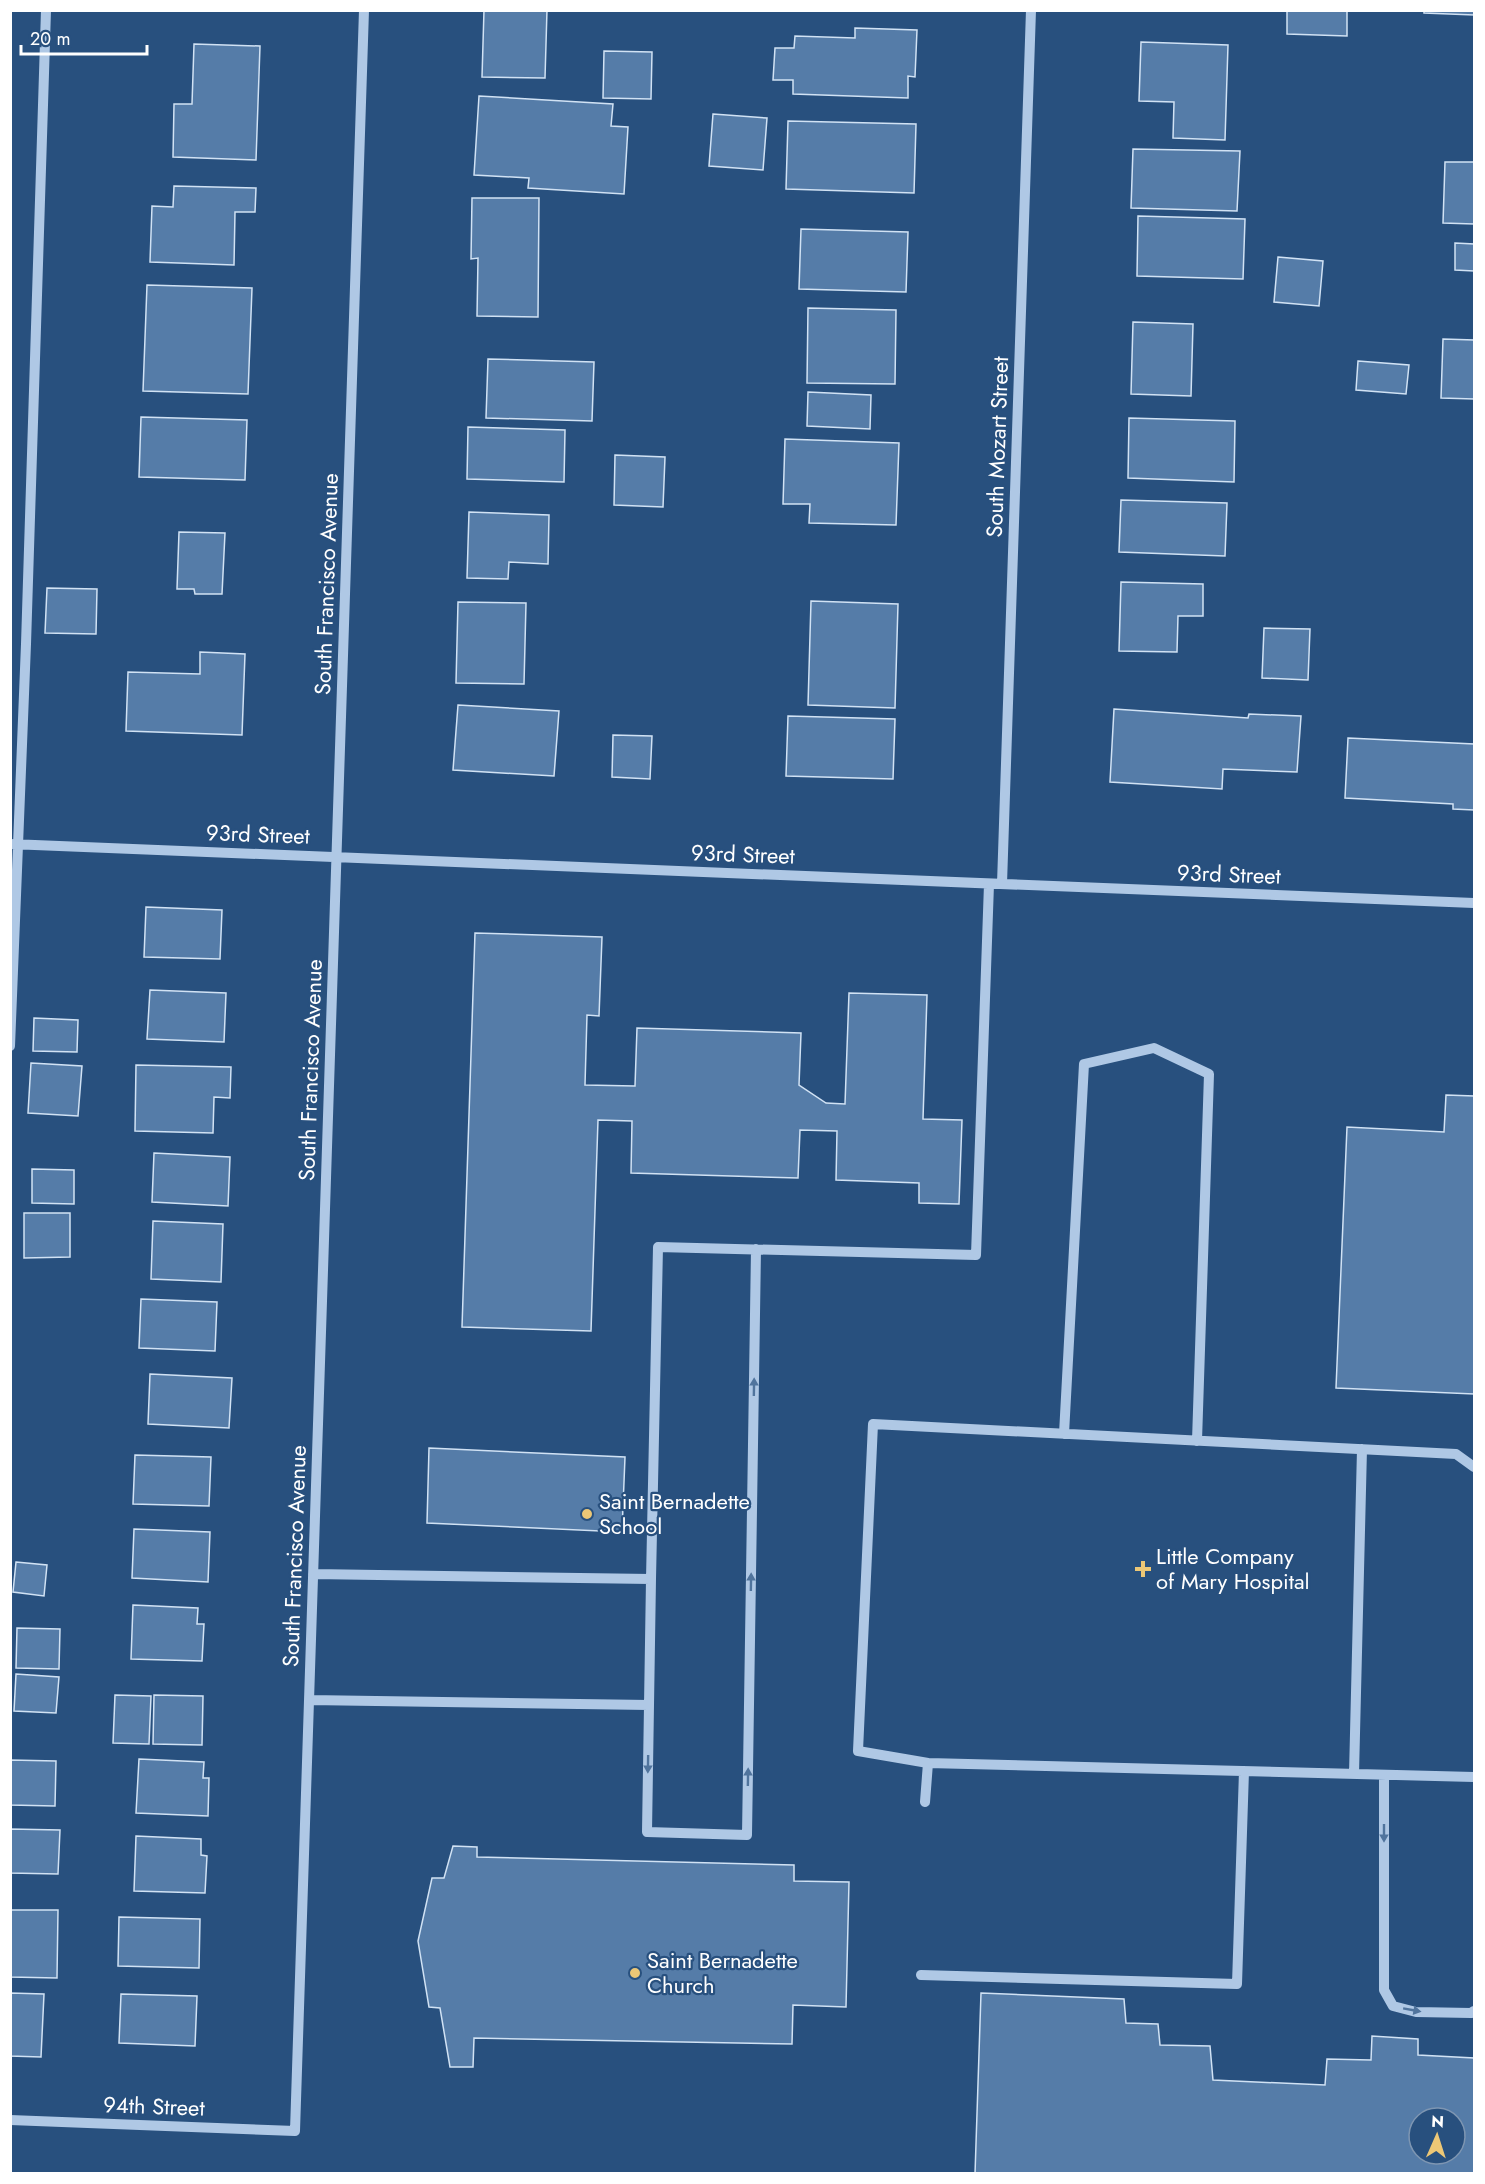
<svg xmlns="http://www.w3.org/2000/svg" width="1485" height="2184" font-family="Jost,sans-serif">
<style>
.building{fill:#557ca8;stroke:#d1e2f4;stroke-width:1.5;fill-rule:evenodd}
.lines{fill:none;stroke-linecap:round;stroke-linejoin:round}
.minor{stroke:#afc8e5;stroke-width:10}
.oneway{fill:#50749d}
.poi-dot{fill:#ecc776;stroke:#28507e;stroke-width:2}
.labels{text-anchor:middle;stroke-width:4.5;stroke-linejoin:round;paint-order:stroke}
.street-label{font-size:22px;fill:#fff;stroke:#28507e}
.poi-label{font-size:22px;fill:#fff;stroke:#28507e;text-anchor:start}
</style>
<rect width="100%" height="100%" fill="#28507e"/>
<path class="building" d="M484,10H547L545,78L482,77Z
M1287,10H1347V36L1287,34Z
M1424,10H1474V15L1424,13Z
M855,28L917,30L915,77L908,76V98L793,94V80H773L775,48H794L795,36L855,38Z
M1141,42L1228,45L1225,140L1173,138L1174,102L1139,101Z
M194,44L260,46L256,160L173,157L174,104H192Z
M604,51L652,52L651,99L603,98Z
M479,96L613,104L611,126L628,127L624,194L528,188L529,178L474,175Z
M713,114L767,118L763,170L709,166Z
M788,121L916,124L914,193L786,189Z
M1133,149L1240,151L1237,211L1131,208Z
M1445,162H1474V224L1443,223Z
M174,186L256,188L255,212H235L234,265L150,262L152,206L173,207Z
M472,198H539L538,317L477,316L478,258L471,259Z
M1138,216L1245,219L1243,279L1137,276Z
M801,229L908,232L906,292L799,289Z
M1455,243L1474,244V271L1455,270Z
M1278,257L1323,261L1319,306L1274,302Z
M147,285L252,288L248,394L143,391Z
M808,308L896,310L895,384L807,383Z
M1133,322L1193,324L1191,396L1131,394Z
M1443,339L1474,340V399L1441,398Z
M488,359L594,362L592,421L486,418Z
M1358,361L1409,365L1406,394L1356,390Z
M808,392L871,395L870,429L807,426Z
M141,417L247,420L245,480L139,477Z
M1129,418L1235,421L1234,482L1128,478Z
M468,427L565,430L564,482L467,479Z
M785,439L899,443L896,525L809,523L810,504H783Z
M615,455L665,457L663,507L614,505Z
M1121,500L1227,503L1225,556L1119,552Z
M469,512L549,515L548,564L509,562L508,579L467,578Z
M179,532L225,533L222,594H195L194,589H177Z
M1121,582L1203,584V616H1178L1177,652L1119,651Z
M47,588L97,589L96,634L45,633Z
M811,601L898,604L895,708L808,705Z
M458,602L526,603L524,684L456,683Z
M1264,628L1310,629L1308,680L1262,678Z
M200,652L245,654L242,735L126,731L128,672L200,674Z
M458,705L559,711L554,776L453,770Z
M1114,709L1248,718L1249,714L1301,716L1297,772L1223,769L1222,789L1110,782Z
M788,716L895,719L893,779L786,776Z
M613,735L652,736L650,779L612,777Z
M1348,738L1474,744V810L1453,809V804L1345,798Z
M146,907L222,910L220,959L144,957Z
M475,933L602,937L599,1016L587,1015L585,1085L635,1086L637,1028L801,1033L799,1085L826,1103L845,1104L849,993L927,995L923,1119L962,1120L959,1204L919,1203V1183L836,1180L837,1131L800,1130L798,1178L631,1173L632,1121L598,1120L591,1331L462,1327Z
M150,990L226,993L224,1042L147,1039Z
M34,1018L78,1020L77,1052L33,1051Z
M31,1063L82,1066L78,1116L28,1113Z
M136,1065L231,1067L230,1098L214,1097L213,1133L135,1131Z
M1446,1095L1474,1096V1394L1336,1388L1347,1127L1444,1132Z
M154,1153L230,1157L228,1206L152,1202Z
M32,1169L74,1170V1204L32,1203Z
M24,1213H70V1257L24,1258Z
M153,1221L223,1224L221,1282L151,1279Z
M141,1299L217,1302L215,1351L139,1348Z
M150,1374L232,1378L229,1428L148,1424Z
M429,1448L625,1457L622,1532L427,1523Z
M135,1455L211,1457L209,1506L133,1504Z
M134,1529L210,1532L208,1582L132,1578Z
M16,1562L47,1565L44,1596L13,1592Z
M133,1605L198,1608L197,1624H204L202,1661L131,1659Z
M17,1628L60,1629L59,1669L16,1668Z
M16,1674L59,1677L56,1713L14,1711Z
M115,1695L151,1696L149,1744L113,1743Z
M154,1695L203,1696L202,1745L153,1744Z
M139,1759L204,1762L203,1778H209L208,1816L136,1813Z
M10,1760L56,1761L55,1806L10,1805Z
M10,1829L60,1830L58,1874L10,1873Z
M136,1836L201,1839V1855L207,1856L205,1893L134,1891Z
M453,1846L477,1847V1857L794,1865V1881L849,1882L846,2007L793,2005L792,2044L474,2038L473,2067H450L440,2008L429,2007L418,1941L432,1878H444Z
M10,1910H58L57,1978L10,1977Z
M119,1917L200,1919L199,1968L118,1966Z
M10,1993L44,1994L41,2057L10,2056Z
M981,1993L1124,1999L1126,2023L1158,2024L1160,2045L1210,2046L1213,2080L1325,2085L1327,2059L1371,2060L1372,2036L1418,2039V2055L1474,2058V2174H975ZM1419,2118H1455V2154H1419Z
M121,1994L197,1996L195,2046L119,2043Z"/>
<g class="lines">
<path class="minor" d="M10,844L1474,903
M1002,884L1031,10
M10,1046L26,644L46,10
M1064,1434L1084,1064L1154,1048L1209,1074L1197,1441
M313,1574L651,1579L658,1247L976,1255L989,884
M651,1579L647,1832L747,1835L756,1249
M309,1700L649,1705
M928,1763L858,1751L873,1424L1456,1454L1474,1467
M1354,1774L1362,1449
M1384,1775V1990L1393,2006L1416,2012L1471,2013L1474,2011
M925,1802L928,1763L1474,1777
M921,1975L1237,1984L1244,1771
M10,2120L295,2131L364,10"/>
</g>
<defs><path id="oneway-solid" d="M-6-.8H1V-3.2L6.5 0L1 3.2V.8H-6Z" transform="scale(1.5)"/></defs>
<g class="oneway">
<use href="#oneway-solid" transform="translate(754 1387) rotate(-89)"/>
<use href="#oneway-solid" transform="translate(751 1582) rotate(-89)"/>
<use href="#oneway-solid" transform="translate(648 1764) rotate(91)"/>
<use href="#oneway-solid" transform="translate(748 1777) rotate(-89)"/>
<use href="#oneway-solid" transform="translate(1384 1833) rotate(90)"/>
<use href="#oneway-solid" transform="translate(1412 2010) rotate(10)"/>
</g>
<g class="poi-dot">
<circle cx="587" cy="1514" r="6"/>
<path d="M1140 1560h6v6h6v6h-6v6h-6v-6h-6v-6h6z"/>
<circle cx="635" cy="1973" r="6"/>
</g>
<g class="labels">
<g class="street-label">
<text transform="translate(997 447) rotate(-88)" y="8">South Mozart Street</text>
<text transform="translate(326 584) rotate(-88)" y="8">South Francisco Avenue</text>
<text transform="translate(258 834) rotate(2)" y="8">93rd Street</text>
<text transform="translate(743 854) rotate(2)" y="8">93rd Street</text>
<text transform="translate(1229 874) rotate(2)" y="8">93rd Street</text>
<text transform="translate(310 1070) rotate(-88)" y="8">South Francisco Avenue</text>
<text transform="translate(294 1556) rotate(-88)" y="8">South Francisco Avenue</text>
<text transform="translate(154 2106) rotate(2)" y="8">94th Street</text>
</g>
<g class="poi-label">
<text x="599" y="1509">Saint Bernadette<tspan x="599" dy="25">School</tspan></text>
<text x="1156" y="1564">Little Company<tspan x="1156" dy="25">of Mary Hospital</tspan></text>
<text x="647" y="1968">Saint Bernadette<tspan x="647" dy="25">Church</tspan></text>
</g>
</g>
<rect width="1485" height="2184" fill="none" stroke="#ffffff" stroke-width="24"/>
<g transform="translate(1437 2136) rotate(3)"><circle r="28" fill="#28507e" stroke="#7e96b2" stroke-width="1.5"/>
<path d="M0-4.5L10 22L0 15L-10 22Z" fill="#ecc776"/>
<text y="-9" font-size="16" font-weight="bold" text-anchor="middle" fill="#ffffff">N</text>
</g>
<path d="M21 45v9h126v-9" fill="none" stroke="#ffffff" stroke-width="3"/>
<text x="30" y="45" font-size="18" fill="#ffffff" stroke="#28507e" stroke-width="4.5" paint-order="stroke">20 m</text>
</svg>
